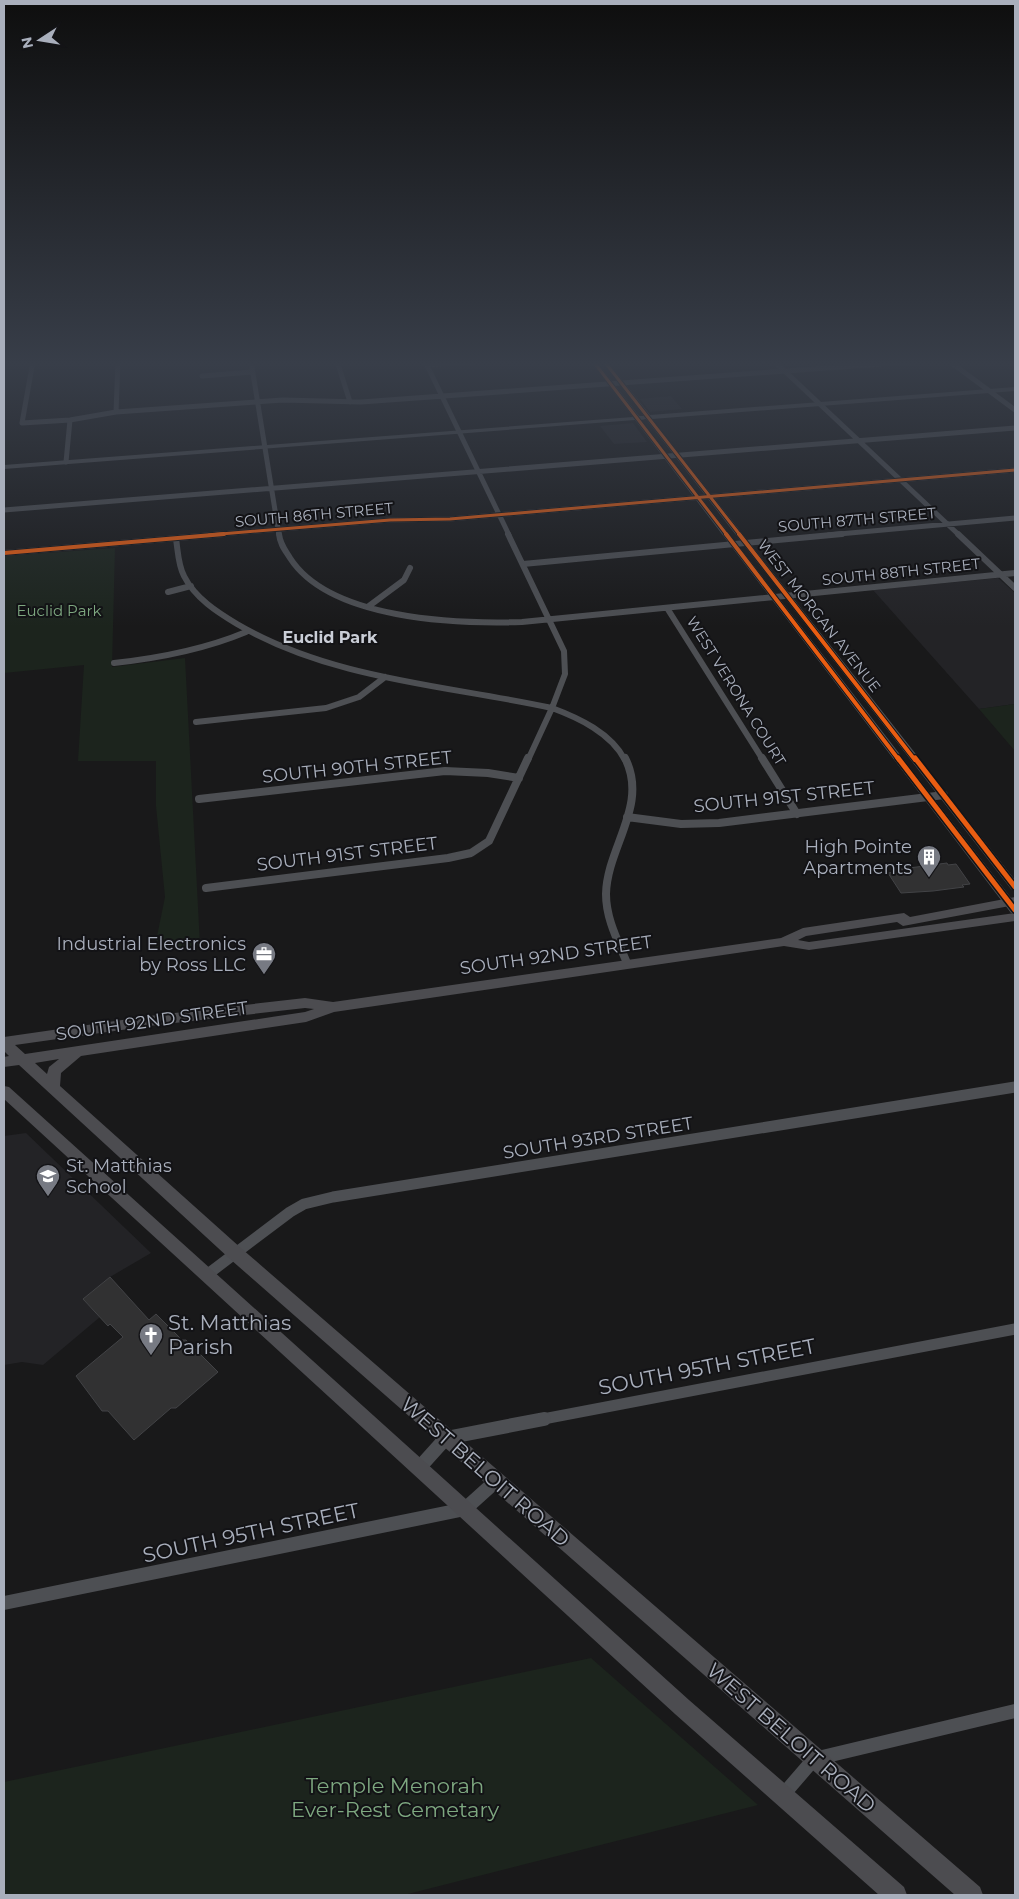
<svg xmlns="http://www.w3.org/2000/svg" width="1019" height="1899" font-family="Montserrat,sans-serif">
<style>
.built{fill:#232326}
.green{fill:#1c241d}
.building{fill:#313132;stroke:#424346}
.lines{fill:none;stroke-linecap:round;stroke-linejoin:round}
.minor-far4{stroke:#4d4f53;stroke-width:5}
.minor-far3{stroke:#4d4f53;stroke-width:6}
.minor-far2{stroke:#4d4f53;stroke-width:8}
.minor-far1{stroke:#4d4f53;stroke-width:11}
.minor{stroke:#4d4f53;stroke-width:14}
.tertiary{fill:#4d4f53;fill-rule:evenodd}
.secondary{fill:#4c4c50;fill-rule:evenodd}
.cycleway-far2-casing{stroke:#131316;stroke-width:5}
.cycleway-far1-casing{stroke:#131316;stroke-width:6}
.cycleway-casing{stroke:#131316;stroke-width:8}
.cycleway-far2{stroke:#e95d12;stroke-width:3}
.cycleway-far1{stroke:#e95d12;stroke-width:4}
.cycleway{stroke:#e95d12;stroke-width:5}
.labels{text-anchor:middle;stroke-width:4;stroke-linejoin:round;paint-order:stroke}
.far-street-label{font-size:15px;fill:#a9afbc;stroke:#131316}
.far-park-label{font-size:15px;fill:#7ea880;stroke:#131316}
.far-quarter-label{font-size:16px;font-weight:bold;fill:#caced7;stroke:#131316}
.street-label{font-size:18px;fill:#a9afbc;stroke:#131316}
.poi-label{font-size:18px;fill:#a9afbc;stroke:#131316;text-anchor:end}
.near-poi-label{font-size:21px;fill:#a9afbc;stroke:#131316;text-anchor:start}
.near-street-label{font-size:21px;fill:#a9afbc;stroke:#131316}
.near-park-label{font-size:21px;fill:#7ea880;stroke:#131316}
</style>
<rect width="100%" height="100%" fill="#19191a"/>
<path class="built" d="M671,396L682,409L650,412L640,399Z
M633,423L647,442L614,444L600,426Z
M998,578L1015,593V704L979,709L873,590Z
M26,1133L151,1253L110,1277L83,1299L100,1317L43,1365L22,1362L4,1365V1136Z"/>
<path class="green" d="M115,548L112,667L185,658L200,945L154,951L165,897L156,806V761H78L84,665L4,673V556Z
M1015,704V751L979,709Z
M591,1658L758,1805L404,1895H4V1782Z"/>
<path class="building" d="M947,863L948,865L956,864L970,884L962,885L964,887L933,891L901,893L888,873L896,872L894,870Z
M110,1277L149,1320L156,1314L182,1340H186L218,1372L176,1408H171L134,1440L108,1411H102L76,1376L123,1337L110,1324L108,1326L83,1299Z"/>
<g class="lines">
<path class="minor-far4" d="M33,361L22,423L70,420L116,412L283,400L361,402L923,361
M251,361L279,535
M337,361L350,402
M425,361L509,535
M774,361L959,535
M949,361L1015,410
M427,365L483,361
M202,376L252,372
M116,412L118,361
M66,462L70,420
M4,510L1015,428
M209,535L390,520L450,519L1015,470
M828,535L1015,518"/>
<path class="minor-far3" d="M279,534C280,544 285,550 290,558C330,620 456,624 522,622L1015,573
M508,534L564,651L565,674L552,708C579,718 611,733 625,760
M958,534L1015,588
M176,539C178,551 178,565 184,576C195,598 217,612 237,624C333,680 446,685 552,708L528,760
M4,553L224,534
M523,564L842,534
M168,592L191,586
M369,606L404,580L410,568
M667,608L763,760
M114,663C160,658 203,650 246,632
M196,722L326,708L359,697L385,677"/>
<path class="minor-far2" d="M625,758C649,805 607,847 606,894C606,919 618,941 627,963
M762,758L797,814
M199,799L445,771L488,773L519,778
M627,817L681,824L719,823L944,795
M206,888L448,858L471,853L489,841L528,758"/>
<path class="minor-far1" d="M208,1274L290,1212L304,1204L333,1197L1015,1087
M538,1420L1015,1329"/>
<path class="minor" d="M419,1468L446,1438L544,1419
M4,1603L465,1509L496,1481
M783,1795L814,1759L1015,1711"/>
<path class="tertiary" d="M590,361H596L639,416H644L601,361H607L650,415L1015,387V391L652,419L1015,880V891L1011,889L646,419L641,420L1015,903V914L1011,913L635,420L4,469V465L633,417Z"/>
<path class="secondary" d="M1015,897V905L903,926L897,922L806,936L798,940L809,942L1015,913V921L809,950L784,946L334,1012L306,1022L81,1056L61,1073L60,1086L242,1249L980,1887L983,1895H955L230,1259L19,1065L4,1067V1057L9,1056L4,1051V1037L157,1015L305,998L333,1002L781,938L803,928L904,913L910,917ZM305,1008L314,1009L305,1012L25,1054L15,1045L157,1025ZM59,1059L49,1067L47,1074L35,1063Z
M4,1086L9,1087L689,1700L904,1887L907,1895H879L675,1714L4,1099Z"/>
<g class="cycleway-far2-casing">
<path id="cycleway-far2" d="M593,361L727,535
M604,361L740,535
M209,535L390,520L450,519L1015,470"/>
</g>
<g class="cycleway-far1-casing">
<path id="cycleway-far1" d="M726,534L899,760
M739,534L915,760
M4,553L224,534"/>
</g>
<g class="cycleway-casing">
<path id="cycleway" d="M898,758L1015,910
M915,758L1015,887"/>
</g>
<use href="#cycleway-far2" class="cycleway-far2"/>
<use href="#cycleway-far1" class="cycleway-far1"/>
<use href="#cycleway" class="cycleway"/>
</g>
<linearGradient id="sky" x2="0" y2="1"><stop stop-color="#0e0e0e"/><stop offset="0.58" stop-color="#383e49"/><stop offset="1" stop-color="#383e49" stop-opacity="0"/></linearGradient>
<rect width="1019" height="627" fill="url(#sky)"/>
<defs>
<g id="building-pin" transform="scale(1.25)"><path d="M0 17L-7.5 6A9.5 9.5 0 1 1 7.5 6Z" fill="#777a83" stroke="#131316"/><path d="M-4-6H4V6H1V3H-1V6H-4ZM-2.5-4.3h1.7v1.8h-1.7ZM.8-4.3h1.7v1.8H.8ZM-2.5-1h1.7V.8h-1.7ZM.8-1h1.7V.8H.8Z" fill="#fff"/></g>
<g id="office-pin" transform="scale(1.25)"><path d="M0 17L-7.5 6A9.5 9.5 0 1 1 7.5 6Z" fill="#777a83" stroke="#131316"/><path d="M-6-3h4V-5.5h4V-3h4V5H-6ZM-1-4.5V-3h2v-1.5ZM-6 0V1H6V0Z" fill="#fff"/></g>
<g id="school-pin" transform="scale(1.25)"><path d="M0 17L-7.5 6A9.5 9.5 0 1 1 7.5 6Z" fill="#777a83" stroke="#131316"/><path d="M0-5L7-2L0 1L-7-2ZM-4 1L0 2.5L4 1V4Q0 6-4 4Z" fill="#fff"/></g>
<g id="church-pin" transform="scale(1.25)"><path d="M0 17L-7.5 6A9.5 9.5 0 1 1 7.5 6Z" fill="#777a83" stroke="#131316"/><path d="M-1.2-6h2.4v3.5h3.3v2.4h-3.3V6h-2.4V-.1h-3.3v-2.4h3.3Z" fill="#fff"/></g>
</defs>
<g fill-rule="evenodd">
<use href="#building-pin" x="929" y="857"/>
<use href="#office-pin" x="264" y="954"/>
<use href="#school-pin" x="48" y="1176"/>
<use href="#church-pin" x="151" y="1335"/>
</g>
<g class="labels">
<g class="far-street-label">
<text transform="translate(314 515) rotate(-5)" y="5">SOUTH 86TH STREET</text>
<text transform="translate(857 520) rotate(-5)" y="5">SOUTH 87TH STREET</text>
<text transform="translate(901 572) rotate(-6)" y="5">SOUTH 88TH STREET</text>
<text transform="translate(819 616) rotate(52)" y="5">WEST MORGAN AVENUE</text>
<text transform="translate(736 691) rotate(58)" y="5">WEST VERONA COURT</text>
</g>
<g class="far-park-label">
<text x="59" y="616">Euclid Park</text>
</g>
<g class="far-quarter-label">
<text x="330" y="643">Euclid Park</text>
</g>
<g class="street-label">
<text transform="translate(357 767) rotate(-6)" y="6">SOUTH 90TH STREET</text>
<text transform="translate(784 797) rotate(-6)" y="6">SOUTH 91ST STREET</text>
<text transform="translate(347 854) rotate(-7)" y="6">SOUTH 91ST STREET</text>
<text transform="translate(556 955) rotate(-8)" y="6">SOUTH 92ND STREET</text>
<text transform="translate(152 1021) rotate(-8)" y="6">SOUTH 92ND STREET</text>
<text transform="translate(598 1138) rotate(-9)" y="6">SOUTH 93RD STREET</text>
</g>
<g class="poi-label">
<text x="912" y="853">High Pointe<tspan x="912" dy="21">Apartments</tspan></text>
<text x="246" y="950">Industrial Electronics<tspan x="246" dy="21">by Ross LLC</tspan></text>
<text x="66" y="1172" text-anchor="start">St. Matthias<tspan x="66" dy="21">School</tspan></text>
</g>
<g class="near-poi-label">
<text x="168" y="1330">St. Matthias<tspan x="168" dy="24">Parish</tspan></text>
</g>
<g class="near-street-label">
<text transform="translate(707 1367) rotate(-11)" y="7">SOUTH 95TH STREET</text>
<text transform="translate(485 1472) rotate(41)" y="7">WEST BELOIT ROAD</text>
<text transform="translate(251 1533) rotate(-12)" y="7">SOUTH 95TH STREET</text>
<text transform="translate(791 1738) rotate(41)" y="7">WEST BELOIT ROAD</text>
</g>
<g class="near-park-label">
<text x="395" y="1793">Temple Menorah<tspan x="395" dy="24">Ever-Rest Cemetary</tspan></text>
</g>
</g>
<rect width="1019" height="1899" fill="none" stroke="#a9afbc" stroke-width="10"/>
<g transform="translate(40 40) rotate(258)" stroke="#131316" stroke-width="4" paint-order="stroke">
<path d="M0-4L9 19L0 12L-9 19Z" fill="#a9afbc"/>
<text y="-8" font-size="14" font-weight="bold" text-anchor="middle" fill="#a9afbc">N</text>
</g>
</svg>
